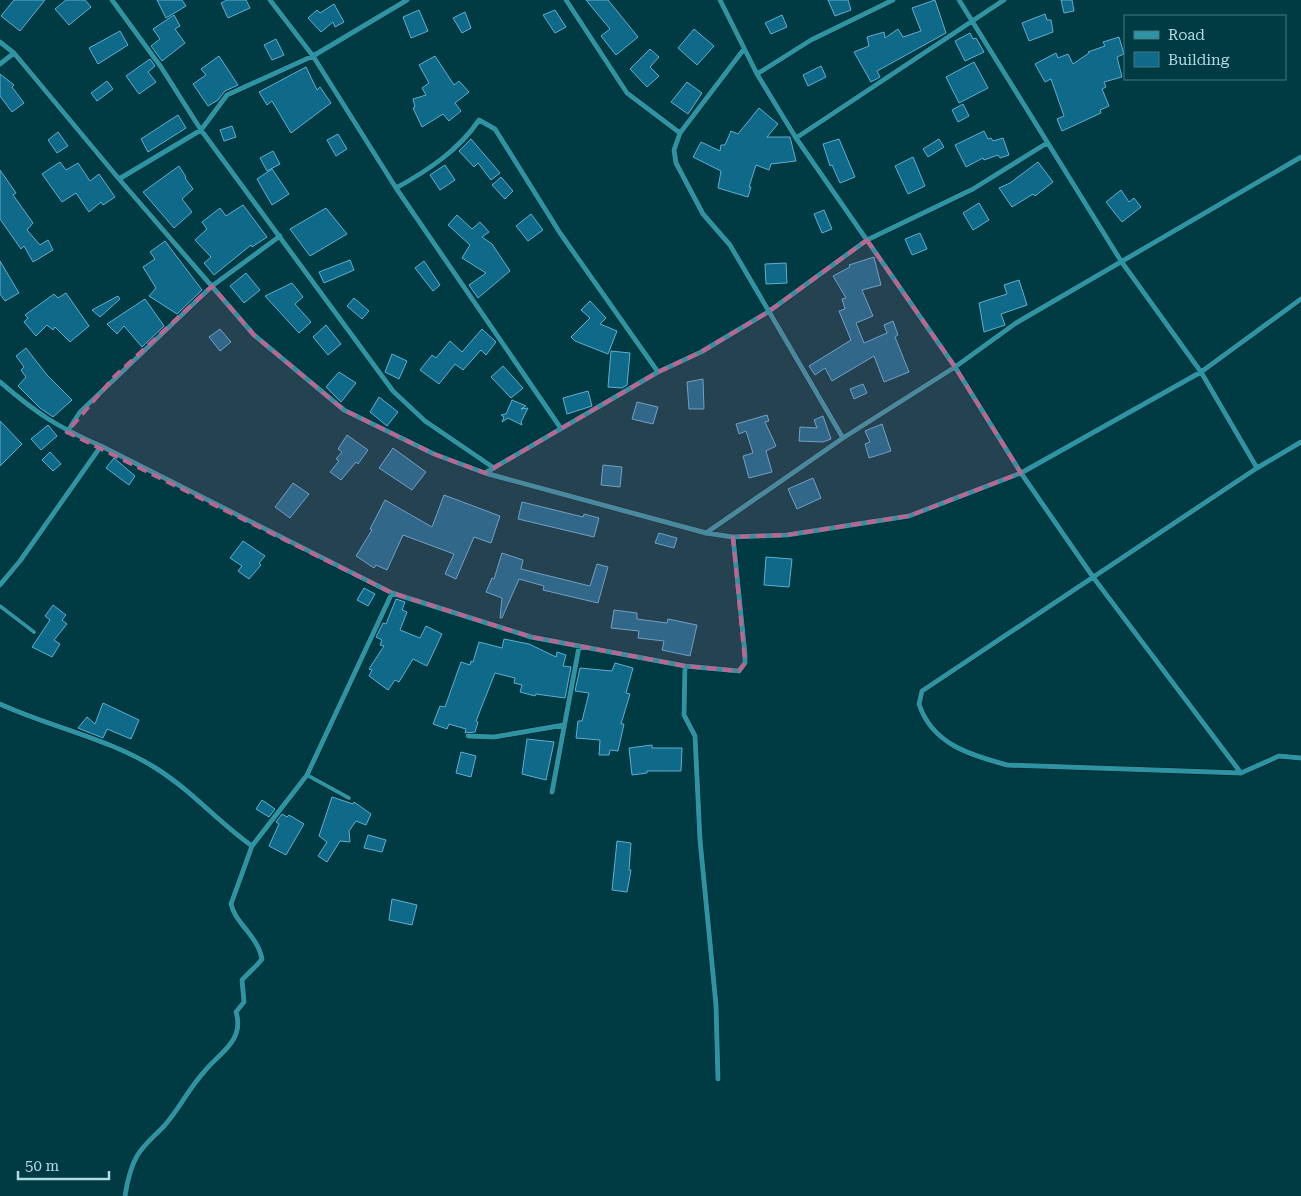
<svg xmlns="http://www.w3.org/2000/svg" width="1301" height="1196" font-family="'Roboto Serif',serif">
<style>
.building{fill:#0f6989;stroke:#61aed1}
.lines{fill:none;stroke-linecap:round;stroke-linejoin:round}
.lane-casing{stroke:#011f24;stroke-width:5}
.street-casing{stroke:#011f24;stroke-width:6}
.lane{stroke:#2e93a2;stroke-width:4}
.street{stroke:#2e93a2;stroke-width:5}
.marked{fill:#bb6691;fill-opacity:0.2;stroke:#bb6691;stroke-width:4;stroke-dasharray:10 6;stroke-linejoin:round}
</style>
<rect width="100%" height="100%" fill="#003a42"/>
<path class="building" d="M14,0H45L20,31L1,16Z
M66,0H85L91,7L69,25L55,9Z
M157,0H182L186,6L166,18Z
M227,0H246L250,8L228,18L221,3Z
M586,0H608L638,37L616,55L601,36L610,29Z
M828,0H848L851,10L835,16Z
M935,0L946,33L877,71L880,77L871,82L854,52L869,46L867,37L884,32L885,38L898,29L903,37L921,31L912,8Z
M1061,0H1072L1074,11L1064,13Z
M334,4L344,22L335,27L333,22L321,32L308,18L317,10L320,13Z
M419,10L428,31L411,38L403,17Z
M555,10L566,27L555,33L543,15Z
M465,12L471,28L462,33L453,18Z
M1045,14L1047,20H1051L1053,32L1029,41L1022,23Z
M174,15L180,26L175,29L185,43L162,61L151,46L160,39L153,29Z
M782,15L787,27L771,34L765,23Z
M694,29L714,46L697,65L678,48Z
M120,31L128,45L98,64L89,48Z
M970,33L973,39L976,38L984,52L965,61L955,41Z
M1119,37L1124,54L1117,57L1122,77L1104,82L1106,87L1102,89L1109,106L1100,110L1101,113L1062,131L1057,119L1064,116L1051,79L1045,82L1035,64L1056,53L1058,58L1068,54L1073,64L1089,53L1088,52L1105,46L1103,42Z
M276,39L284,55L272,60L264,45Z
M650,49L659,57L650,67L659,76L647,87L630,69Z
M219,56L238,85L225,91L218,100L208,106L193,84L206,75L201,69Z
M435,56L454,85L459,81L469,92L455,103L461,111L449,121L443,114L422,127L413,108L415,107L413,99L426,95L422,88L429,83L419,65Z
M150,59L155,66L148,72L156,82L139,94L126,76Z
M974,62L988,88L959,103L946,77Z
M821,66L826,77L808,86L803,75Z
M306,67L317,90L320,87L331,103L291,133L272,101L267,105L259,92Z
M0,74L14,85L12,87L24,103L12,112L0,96Z
M107,81L113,89L97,101L91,93Z
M687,82L702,93L688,114L671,102Z
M963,104L969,116L958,122L952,110Z
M759,108L778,124L767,137H790L796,161L771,164L769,170L756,165L749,187H751L748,197L718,188L721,171L693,157L701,142L720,151L721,145H725L731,131L738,134Z
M178,115L186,128L148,152L141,139Z
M232,126L236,137L224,141L220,130Z
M984,131L988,139L991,138L993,141L1003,138L1009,155L1000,158L998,155L984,160L983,158L966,167L955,145Z
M58,132L68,146L57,153L48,140Z
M338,134L347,149L336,156L327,140Z
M471,139L500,173L491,180L478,163L474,167L459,151Z
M839,139L855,177L840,183L832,165L830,166L823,144Z
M939,139L944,147L928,157L923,149Z
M273,151L280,164L267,171L260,158Z
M913,157L925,186L908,194L895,166Z
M60,162L66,170L78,163L90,181L99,174L115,197L103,205L101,202L89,212L76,193L62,202L42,174Z
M1038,162L1053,182L1035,196L1033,194L1012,207L999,188L1010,183Z
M445,165L455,180L440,190L430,175Z
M179,166L186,177L185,178L193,189L182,199L192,212L174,228L143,192Z
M272,169L289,194L272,205L257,179Z
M0,170L16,193L13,195L33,223L27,230L40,245L48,240L53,250L33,262L24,246L21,249L0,219Z
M501,177L513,191L505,199L492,185Z
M1121,190L1129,202L1134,198L1141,207L1122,222L1106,202Z
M979,203L989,220L973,230L963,213Z
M243,205L267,237L252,247L251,245L214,275L204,263L211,257L195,240L207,229L202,222L220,208L226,216Z
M326,208L347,234L310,256L290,229Z
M824,210L832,229L822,233L814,214Z
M531,214L543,230L528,241L516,226Z
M457,215L472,229L480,222L489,232L482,237L492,244L510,271L478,298L469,285L486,273L462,258L470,245L448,225Z
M920,233L927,249L912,255L905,239Z
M165,241L202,290L177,314L149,296L156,288L143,267L155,259L150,252Z
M874,257L881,285L862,290L873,316L856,323L864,343L887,333L884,325L893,321L898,335L895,337L909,372L884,382L874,356L832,381L825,368L815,375L809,366L851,340L839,311L845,309L842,299L846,298L833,276L850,267L849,265Z
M350,260L354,270L324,283L319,272Z
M0,261L19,293L5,301L0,294Z
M424,261L440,285L433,291L415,268Z
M786,263L787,283L766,284L765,264Z
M246,273L260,290L244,303L230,286Z
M1019,280L1027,305L1001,314L1005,325L984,332L979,303L1007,294L1004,285Z
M292,283L303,297L295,304L311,322L299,333L265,296Z
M66,293L89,326L70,342L55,327L53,330L47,325L36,336L24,322L28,318L25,315L54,294L58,298Z
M118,296L120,299L100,317L92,310Z
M354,298L369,311L362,319L347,306Z
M145,299L164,326L142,347L124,326L117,334L107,324Z
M590,301L606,318L600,324L617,331L608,354L575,341L571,337L590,318L581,310Z
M326,325L341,344L328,355L313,337Z
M220,329L231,342L220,351L209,337Z
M482,329L496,342L486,355L481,350L463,370L455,364L439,384L420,370L432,355L436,358L450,341L462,352Z
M26,348L47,375L72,400L53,417L40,408L18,386L26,377L21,370L24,367L16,356Z
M611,351L630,353L627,385L622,388L608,387Z
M392,354L407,361L399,379L385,372Z
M503,366L523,388L511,398L491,377Z
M339,372L356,383L341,402L326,387Z
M703,379L704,409H689L687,382Z
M863,384L867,393L854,399L850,389Z
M588,391L592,406L567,414L563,398Z
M379,397L398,412L387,426L370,412Z
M512,400L526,406L521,409L528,408L521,422L522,425L508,418L502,422L504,417L501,415L506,414Z
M637,402L658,407L653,424L632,419Z
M767,415L769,421L765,422L776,446L766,451L772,472L749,478L743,456L753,453L746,431L739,434L736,424Z
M823,416L831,439L823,442L799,441L800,427L817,428L814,420Z
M0,421L22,444L0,466Z
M882,424L891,451L869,458L865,444L870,442L865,431Z
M48,425L57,436L41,450L31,439Z
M347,435L368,450L358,464L356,462L341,480L330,472L339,461L336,459L342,452L338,449Z
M393,448L426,472L412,490L379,468Z
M50,452L61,464L53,471L42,460Z
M114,458L135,476L129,485L106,468Z
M603,465L622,467L620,487L601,485Z
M813,478L821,498L797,509L788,489Z
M293,483L309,494L290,518L275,507Z
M444,495L500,516L491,543L474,537L456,579L445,574L454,554L403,535L387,570L376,565L374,568L356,556L372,530L370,529L385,500L432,527Z
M522,502L583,517L584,514L599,518L594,537L518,519Z
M659,533L677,538L674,548L655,543Z
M243,541L265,556L259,563L261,565L249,579L238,571L242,566L230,558Z
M502,553L523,560L521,569L590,586L597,564L608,567L598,603L543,590L544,586L519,579L502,618H500L502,598L486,592L492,578L494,579Z
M766,557L792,559L789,587L764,585Z
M364,588L375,594L368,606L357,600Z
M396,599L405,602L402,610L407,612L400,630L420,638L426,626L442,634L427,666L413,659L399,682L395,680L388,690L369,676L372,670L369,669L384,646L380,645L382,640L376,637L383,623L386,624Z
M53,605L66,615L62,620L67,624L54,640L60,644L52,657L32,647L50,620L45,616Z
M614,610L637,613V619L667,623L668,619L697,625L690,656L662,650L664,641L638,638L639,631L611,628Z
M504,639L529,644L556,657L557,652L566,655L563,666L571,667L565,698L536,694L535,696L520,692L522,685L514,683L515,678L495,673L476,721L478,722L475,732L465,733L466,729L449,724L447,729L433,724L440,706L445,707L461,662L470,665L471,661L473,662L479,642L502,648Z
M615,663L633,668L626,693L630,694L621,724H624L618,751L610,750L609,755H599L600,740L576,738L578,721H582L589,693L575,691L580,668L612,671Z
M103,703L139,720L131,739L107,729L103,738L78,728L87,717L95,724Z
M527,739L554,742L546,780L522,774Z
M652,745V748H682L681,771H647V773L632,775L629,748Z
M461,752L476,756L471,777L456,773Z
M332,797L353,804L354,802L371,814L366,825L356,821L349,831L350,842L340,841L327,862L318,856L327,842L319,836Z
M262,800L275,809L269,817L256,809Z
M282,814L287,817L289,815L304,824L286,855L269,846L279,824L276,822Z
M368,835L386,840L382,852L364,848Z
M617,841L631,843L629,870H631L627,892L612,890Z
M392,899L417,905L412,925L389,920Z"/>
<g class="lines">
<g class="lane-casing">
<path id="lane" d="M0,606L34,632
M307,775L349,798"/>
</g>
<g class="street-casing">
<path id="street" d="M112,0L161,67L201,130L393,391L425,421L494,468
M270,0L313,56L396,188L560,427
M566,0L627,93L680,133L674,150L676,163L703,214L730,245L843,438
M720,0L757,74L796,138L955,367L1021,473L1093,577L1241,773
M959,0L1121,261L1201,372L1257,468
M0,42L14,53L119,179L254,335L344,410L434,454L485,473L706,533L733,537L787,535L909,516L1021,473L1201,372L1301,299
M0,64L14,53
M757,74L811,40L893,0
M680,133L744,49
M796,138L1004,0
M119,179L201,130L227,95L313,56L407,0
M396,188C427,171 459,150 479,120L495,129L560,233L658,372
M0,382C36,413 57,427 101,446L392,593L531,637L685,666L739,671L745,663V654L733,537
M67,432L80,412L212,286L280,236
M1301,442L1257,468L922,691L919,704C932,744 970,755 1007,765L1241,773L1279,756L1301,758
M485,473L658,372L701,352L768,312L867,240L973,189L1047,143
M706,533L843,438L955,367L1016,323L1301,157
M0,585L20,561L101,446
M685,666L684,715L695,736L700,840L716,1005L718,1079
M0,704C50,727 107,738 154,767C190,789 218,822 252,846
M468,736L494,737L564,725
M552,792L579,647
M125,1196C127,1183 130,1168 137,1156C144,1144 156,1135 165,1125C180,1108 189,1088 204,1072C219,1053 245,1041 236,1012L244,1002L242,980C249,972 256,967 262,959C258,936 235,923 231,904L252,846L307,775L392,593"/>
</g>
<use href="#lane" class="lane"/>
<use href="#street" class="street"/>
</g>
<path class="marked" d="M867,240L955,367L1021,473L909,516L787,535L733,537L745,663L739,671L685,666L531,637L392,593L67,432L114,377L212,286L254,335L344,410L434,454L485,473L658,372L701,352L768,312Z"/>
<rect x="1124" y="15" width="162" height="65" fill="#003a42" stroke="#467a82"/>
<rect x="1134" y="31" width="25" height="8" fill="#2e93a2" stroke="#467a82"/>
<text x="1168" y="40" font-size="15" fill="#b0dbe3">Road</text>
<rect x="1134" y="52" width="25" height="15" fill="#0f6989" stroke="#467a82"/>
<text x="1168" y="65" font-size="15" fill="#b0dbe3">Building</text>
<path d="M18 1171v8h91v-8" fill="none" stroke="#b0dbe3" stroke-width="2.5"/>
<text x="25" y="1171" font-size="15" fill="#b0dbe3" stroke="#003a42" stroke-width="4" paint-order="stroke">50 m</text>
</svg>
